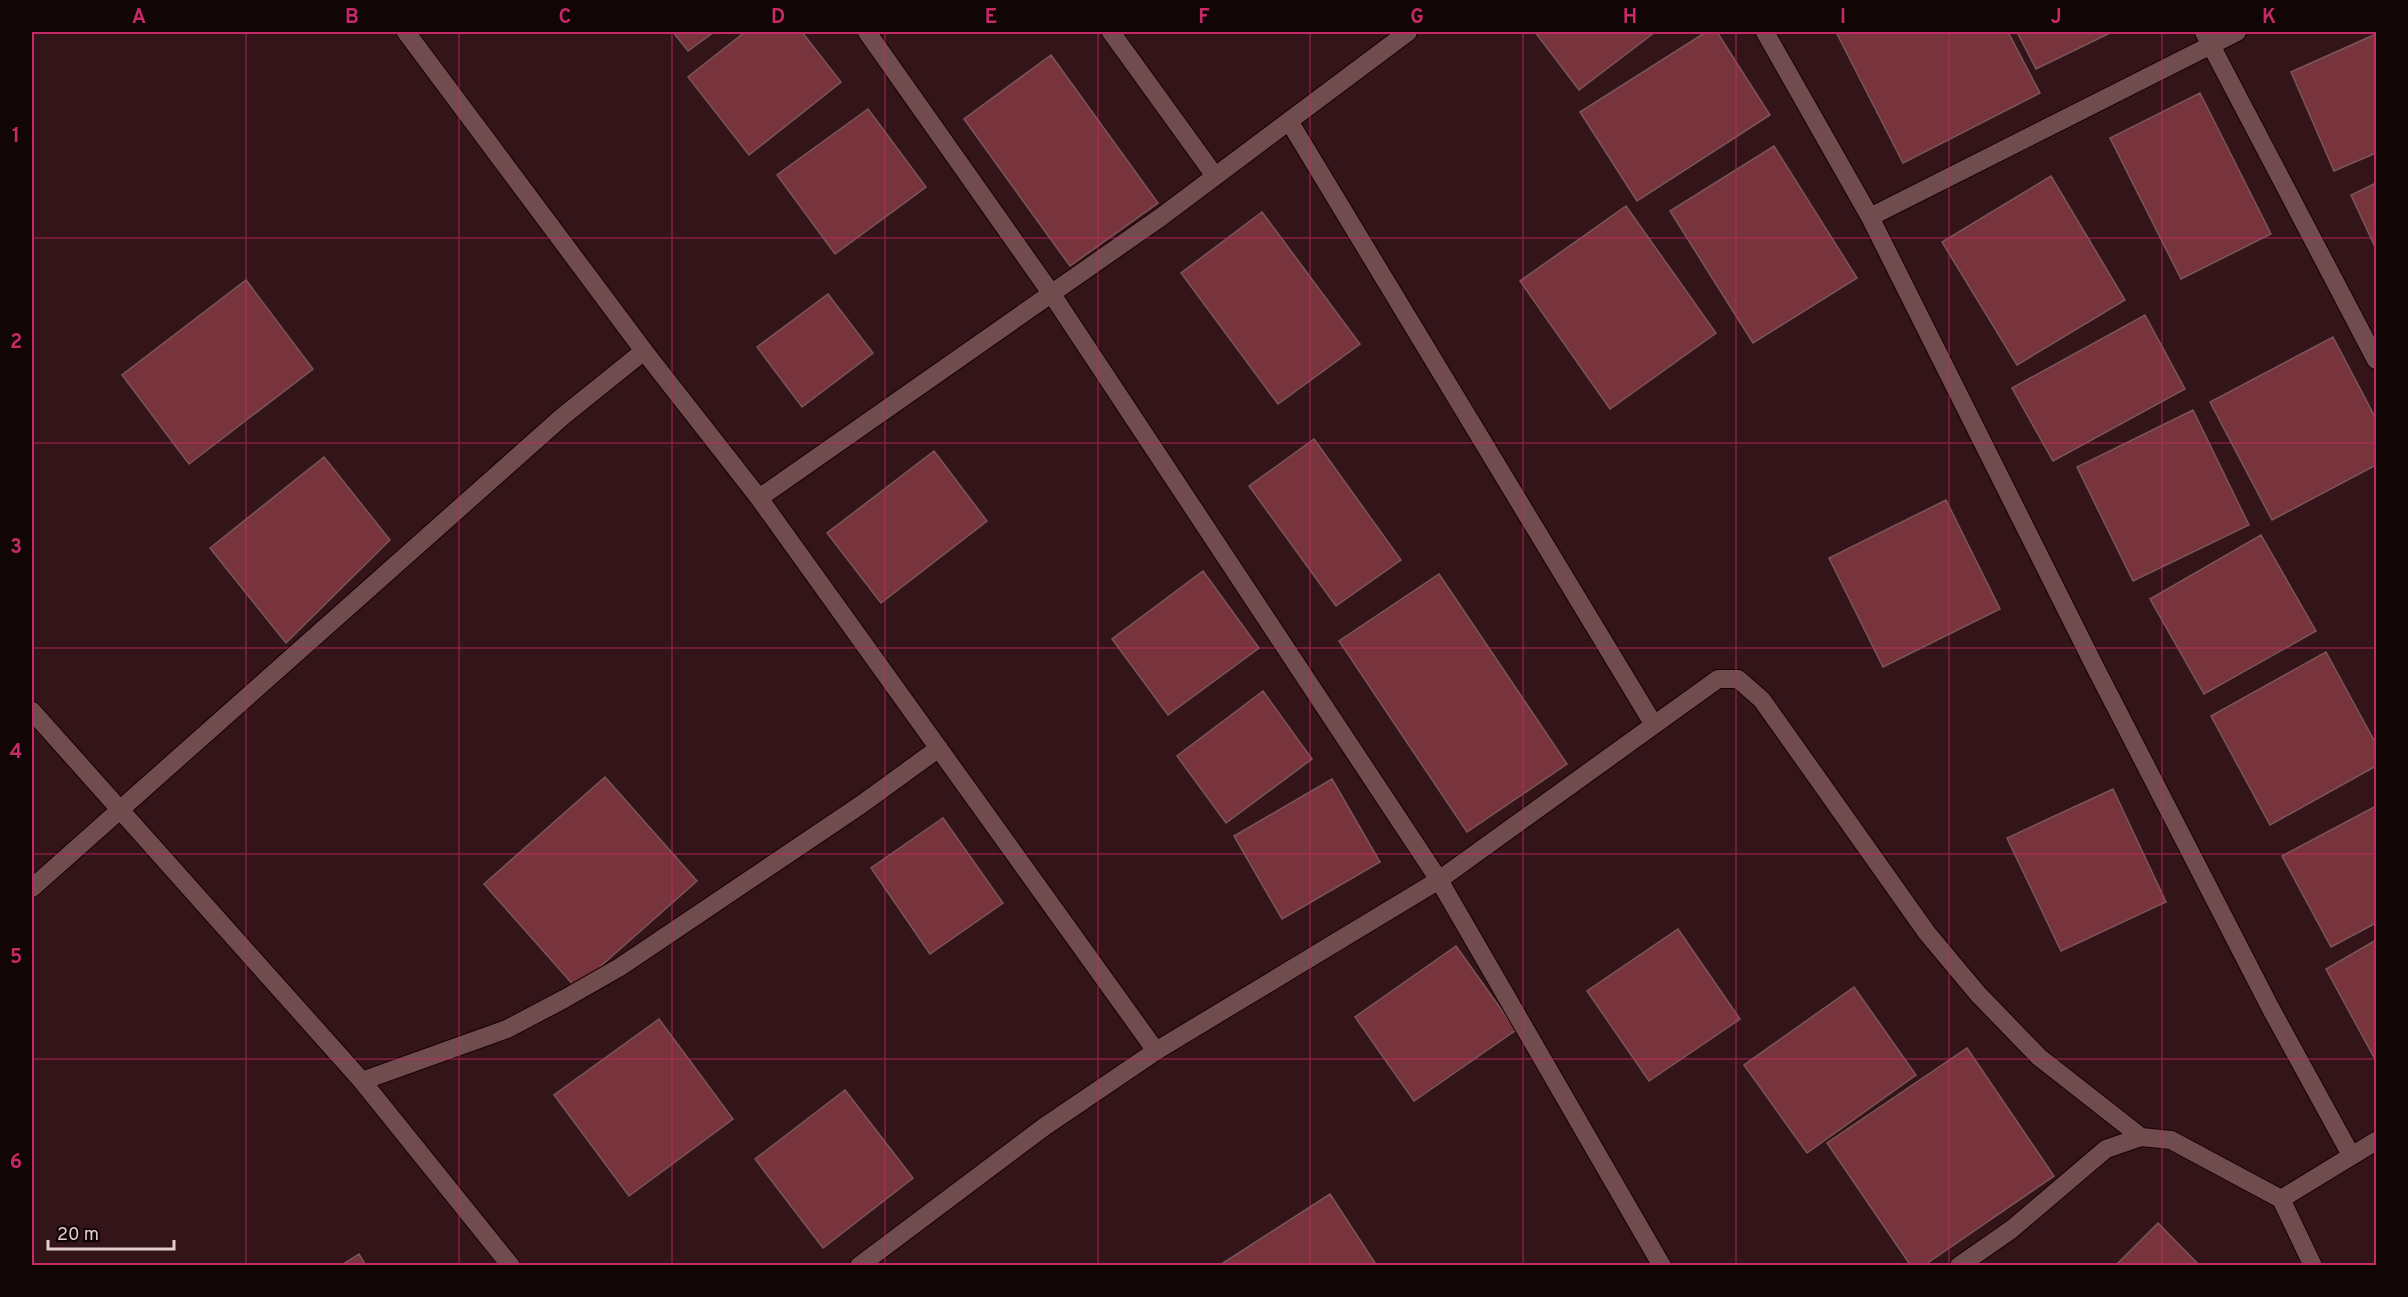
<svg xmlns="http://www.w3.org/2000/svg" width="2408" height="1297" font-family="Overpass,sans-serif">
<style>
.building{fill:#77343c;stroke:#7b5659;stroke-width:1.5}
.lines{fill:none;stroke-linecap:round;stroke-linejoin:round}
.minor-casing{stroke:#190104;stroke-width:20}
.minor{stroke:#714c4f;stroke-width:18}
.grid{fill:none;stroke:#c52a66;stroke-width:1.5;stroke-opacity:0.55}
.neatline{fill:none;stroke:#c52a66;stroke-width:2}
.grid-label{font-size:20px;text-anchor:middle;font-weight:bold;fill:#c52a66}
</style>
<rect width="100%" height="100%" fill="#331418"/>
<path class="building" d="M673,32H714L688,51Z
M745,32H802L841,82L749,155L688,77Z
M1535,32H1655L1579,90Z
M1706,32H1717L1770,115L1637,201L1580,112Z
M1836,32H2008L2040,93L1903,163Z
M2017,32H2112L2036,69Z
M2376,34V153L2334,171L2291,72Z
M1051,55L1158,203L1070,266L964,119Z
M2200,93L2271,234L2181,279L2110,138Z
M868,109L926,187L835,254L777,175Z
M1774,146L1857,278L1753,343L1670,211Z
M2051,176L2125,300L2017,365L1942,242Z
M2376,183V249L2351,195Z
M1626,206L1716,333L1610,409L1520,281Z
M1262,212L1360,344L1278,404L1181,273Z
M246,280L313,369L189,464L122,375Z
M828,294L873,353L802,407L757,347Z
M2145,315L2185,389L2053,461L2012,388Z
M2333,337L2376,419V465L2272,520L2210,402Z
M2193,410L2249,525L2133,581L2077,467Z
M1314,439L1401,560L1336,606L1249,486Z
M934,451L987,521L881,603L827,533Z
M324,457L390,540L286,643L210,548Z
M1946,500L2000,609L1883,667L1829,558Z
M2261,535L2316,631L2204,694L2150,599Z
M1203,571L1259,648L1168,715L1112,639Z
M1439,574L1567,764L1467,832L1339,641Z
M2326,652L2376,744V766L2270,825L2211,716Z
M1263,691L1312,759L1226,823L1177,756Z
M605,777L697,881L576,988L484,884Z
M1332,779L1380,862L1282,919L1234,836Z
M2113,789L2166,902L2061,951L2007,838Z
M2376,806V923L2331,947L2282,856Z
M943,818L1003,903L930,954L871,868Z
M1678,929L1740,1019L1649,1081L1587,991Z
M2376,940V1061L2326,969Z
M1456,946L1516,1030L1414,1101L1355,1017Z
M1854,987L1916,1075L1807,1153L1744,1065Z
M659,1019L733,1119L629,1196L554,1095Z
M1967,1048L2054,1176L1923,1266H1911L1827,1143Z
M845,1090L913,1178L823,1248L755,1159Z
M1330,1194L1377,1266H1225L1223,1263Z
M2158,1223L2200,1266H2115Z
M359,1254L366,1266H340Z"/>
<g class="lines">
<g class="minor-casing">
<path id="minor" d="M867,32L1051,293L1439,880L1662,1266
M1111,32L1215,176
M1765,32L1870,217L2094,665L2271,1009L2351,1155
M2204,32L2376,360
M1289,121L1654,725L1718,679H1738L1762,700L1927,933L1978,994L2039,1057L2141,1137
M1870,217L2237,32
M644,351L759,498L1156,1051
M759,498L1161,217L1408,32
M32,711L362,1081L511,1266
M32,888L562,417L644,351L406,32
M362,1081L507,1029L564,999L620,967L862,804L939,748
M2281,1199L2376,1141
M859,1266L1044,1127L1156,1051L1439,880L1654,725
M1959,1266L2012,1229L2106,1149L2141,1137L2171,1140L2281,1199L2313,1266"/>
</g>
<use href="#minor" class="minor"/>
</g>
<path class="grid" d="M246,32V1266M459,32V1266M672,32V1266M885,32V1266M1098,32V1266M1310,32V1266M1523,32V1266M1736,32V1266M1949,32V1266M2162,32V1266M32,238H2376M32,443H2376M32,648H2376M32,854H2376M32,1059H2376"/>
<rect width="2408" height="1297" fill="none" stroke="#120506" stroke-width="66"/>
<path d="M48 1240v9h126v-9" fill="none" stroke="#e2cccd" stroke-width="3"/>
<text x="57" y="1240" font-size="18" fill="#e2cccd" stroke="#120506" stroke-width="4.5" paint-order="stroke">20 m</text>
<rect x="33" y="33" width="2342" height="1231" class="neatline"/>
<g class="grid-label">
<text x="139" y="23">A</text>
<text x="352" y="23">B</text>
<text x="565" y="23">C</text>
<text x="778" y="23">D</text>
<text x="991" y="23">E</text>
<text x="1204" y="23">F</text>
<text x="1417" y="23">G</text>
<text x="1630" y="23">H</text>
<text x="1843" y="23">I</text>
<text x="2056" y="23">J</text>
<text x="2269" y="23">K</text>
<text x="16" y="142">1</text>
<text x="16" y="348">2</text>
<text x="16" y="553">3</text>
<text x="16" y="758">4</text>
<text x="16" y="963">5</text>
<text x="16" y="1168">6</text>
</g>
</svg>
